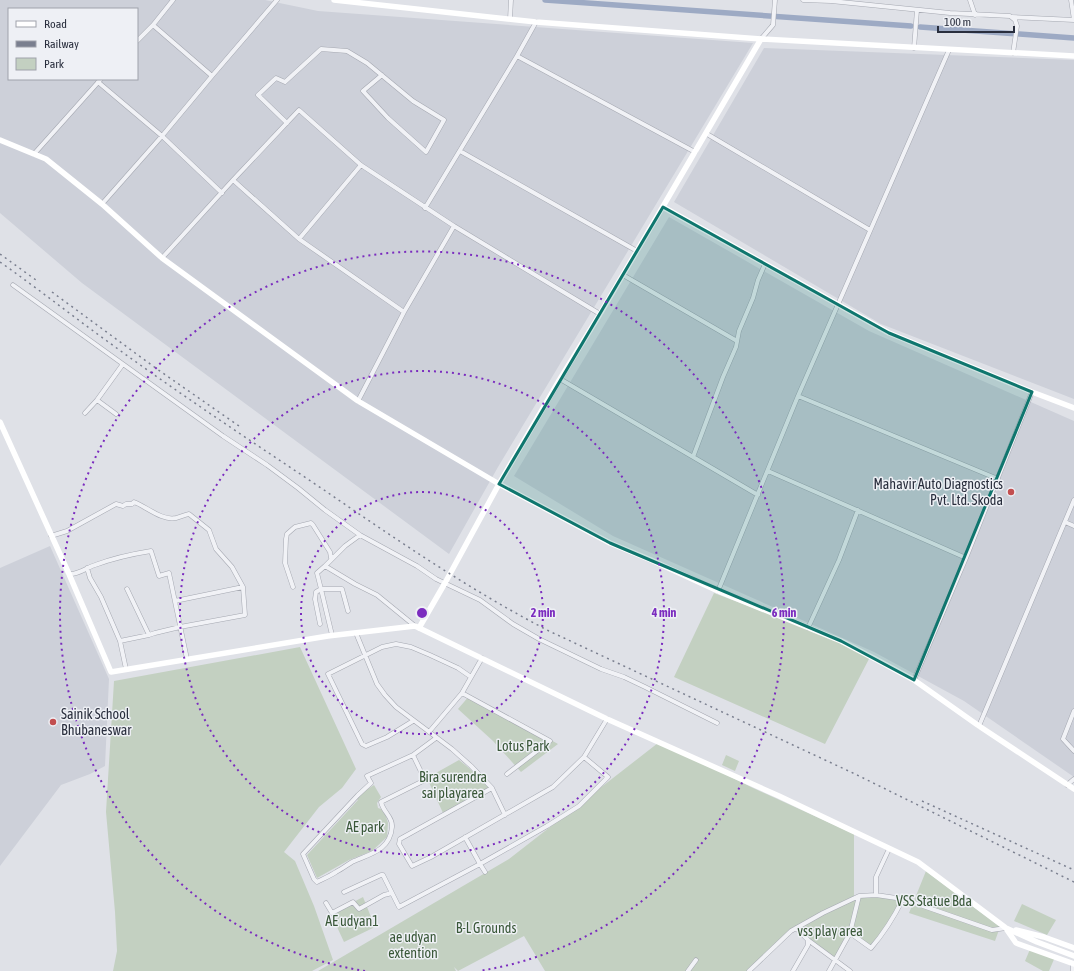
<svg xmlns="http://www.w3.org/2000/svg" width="1074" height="971" font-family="'Asap Condensed',sans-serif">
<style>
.built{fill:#cdd0d9;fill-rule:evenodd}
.green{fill:#c3d0c1}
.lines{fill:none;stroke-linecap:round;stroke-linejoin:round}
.canal{stroke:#9daac4;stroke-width:5.5}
.street-casing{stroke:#a5a8b1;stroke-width:5}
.street{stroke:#f1f2f6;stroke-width:4}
.secondary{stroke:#fff;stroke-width:5.5}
.rail{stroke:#7a7f8f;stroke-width:1.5;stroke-dasharray:2 4;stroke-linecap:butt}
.marked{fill:#0f766e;fill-opacity:0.2;stroke:#0f766e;stroke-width:3;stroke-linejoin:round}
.ring{fill:none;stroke:#7b2cbf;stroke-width:2;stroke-dasharray:2 4}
.poi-dot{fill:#c24e4f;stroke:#eef0f5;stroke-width:1.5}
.labels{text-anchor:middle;stroke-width:3;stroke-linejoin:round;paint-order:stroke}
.poi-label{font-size:14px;fill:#292e3d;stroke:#eef0f5;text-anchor:end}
.park-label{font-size:14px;fill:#395738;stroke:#eef0f5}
.centre{fill:#7b2cbf;stroke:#eef0f5;stroke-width:2}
.ring-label{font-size:12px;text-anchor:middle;font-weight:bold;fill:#7b2cbf;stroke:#eef0f5;stroke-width:3;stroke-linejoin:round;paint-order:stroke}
</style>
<rect width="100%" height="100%" fill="#dfe1e7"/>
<path class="built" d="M0,0H265L318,11L753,43L498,467L449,554L82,283L0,213ZM9,9H137V79H9Z
M764,48L1074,60V399L881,324L674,202Z
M669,217L869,331L1074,421V777L964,701L874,652L613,536L514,476Z
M50,546L109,679L105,766L90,774L61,785L0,866V568Z"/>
<path class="green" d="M714,593L837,640L870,657L825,744L674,677Z
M300,647L356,769L342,788L319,807L284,852L295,861L314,906L333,960L312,971H113L117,951L115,912L106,812L114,681Z
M470,695L558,744L521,772L493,741L458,709Z
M658,743L705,764L753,788L854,834V897L878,895L903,899L891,921L870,948L850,933L836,958L808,939L796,928L747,971H545L524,936L458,971L454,967L456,971H318L509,859Z
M726,755L739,761L735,771L722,765Z
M459,760L469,768L489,788L443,813L427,778Z
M374,785L381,797L377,803L378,808L384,810L388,823L387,837L372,851L349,860L317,878L307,855L358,800L355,797Z
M926,871L1000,927L995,941L909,913Z
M363,897L375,927L344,942L331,914Z
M1022,904L1056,920L1047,935L1014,921Z
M1031,947L1055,957L1049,971H1043L1025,961Z"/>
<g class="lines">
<path class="canal" d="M545,0L911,26
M920,27L1074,38"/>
<g class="street-casing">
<path id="street" d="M803,0L831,1L950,13L1010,16L1015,20L1017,26L1013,53
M970,0L975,15
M1071,0L1074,20
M1012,17L1074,20
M510,19L511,0
M153,25L173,0
M761,39L773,25L775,0
M914,48L917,10
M517,56L536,22
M212,76L277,0
M98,82L162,136L222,193
M287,123L258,95L276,78L285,82L321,49L347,51L367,63L413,101L444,120L426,152L388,118L363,91L382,75
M707,134L870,230
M460,151L637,251
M34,154L101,79
M233,180L299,239L404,312L454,226L600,314
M102,204L162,136L212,76L153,25L137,41
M425,208L517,56L695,152
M299,239L361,165
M162,258L233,180L299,110L361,165L454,226
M623,275L737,341
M13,285L223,436L267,465L298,488L325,510L360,535
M560,379L758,495
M798,396L998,479
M97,400L116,414
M358,401L404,312
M85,413L97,400L123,364
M693,457L723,377L736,347L739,331L753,298L758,280L765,264
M768,471L966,558L1032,392
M1065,522L1074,526
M51,536L67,531L116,504L123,506L126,504H132L134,502C147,507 162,521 176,518C180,517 184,515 189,514L209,530L216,549L232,567L243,587
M325,566L317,573L321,589H342L348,611
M87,568L90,578L101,597L120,641L126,669
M69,574C78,575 86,568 95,565C114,558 132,554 151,551L159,576L169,573L187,659
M293,587L285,563L286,539L287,534L295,527L311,523L313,525L330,552L331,558
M127,589L149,635L155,633L180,627L245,615L243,587L175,601
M718,591L798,396L949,50
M320,624L315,599L316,592L321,589L332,635
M415,626L377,595L355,584L325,566L345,546L360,535L417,566L436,579L480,600L513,624L539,639L601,669L624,677L645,687L717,723
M808,628L839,560L858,510
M356,633L377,684L385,695L396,707L452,749L471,766L492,788L505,815
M120,641L149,635
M914,680L966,558
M462,693L482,658
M1074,711L1063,739L1074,751
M413,721L387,737L366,746L362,744L328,674L382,647L396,644L411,647L430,655L458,668L471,677
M979,726L1074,500
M429,732L462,693L550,741L507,774
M413,755L425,780L381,802C383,812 393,817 392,827C390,851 369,854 352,862C347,865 342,869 336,872C330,876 323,879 317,882L314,879L303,854L358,795L371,783L367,776L413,755L436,738
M1067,785L1074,779
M492,788L400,839L399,844L412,866L431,857L553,787L584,757
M465,837L480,864
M485,872L480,864L547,826L579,806L608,777L584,757L607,719
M344,892L381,875H383L392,893
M876,895V877L889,849
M326,903L332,913L353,902L359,909L384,895L392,893L399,907L480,864
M850,933L871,948C884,933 894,917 903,899
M808,940L850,971
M1073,964V971
M688,971L696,960
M749,971L791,931L823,913L859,896L876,895L903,899L992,930L1006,928
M793,971L808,945V940L796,928
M829,971L850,933L859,896"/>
</g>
<use href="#street" class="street"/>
<path class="secondary" d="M334,0L536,22L761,39L1074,56
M0,140L46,159L102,204L162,258L358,401L499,484L610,543L651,560L718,591L841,641L879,661L914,680L979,726L1074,789
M663,207L889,333L1032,392L1074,408
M0,422L69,574L111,672L328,636L415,626L607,719L779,796L918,862L1006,928L1037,942L1074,956
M419,628L445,583L499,484L560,379L600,314L761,39
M1007,930L1016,943L1074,964
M1016,930L1044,937L1074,948"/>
<path class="rail" d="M0,254L36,280
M0,262C37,288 71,315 107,341C178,393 251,441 324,490C397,540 470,590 549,631L855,774L1074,882
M52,292L157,369L239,426
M922,801L1074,870"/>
</g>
<path class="marked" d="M663,207L889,333L1032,392L914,680L841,641L610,543L499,484Z"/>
<g class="ring">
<circle cx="422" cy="613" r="121"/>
<circle cx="422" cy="613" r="242"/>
<path d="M365 971A362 362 0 1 1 479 971"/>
</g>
<g class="poi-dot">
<circle cx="1011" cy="492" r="4"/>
<circle cx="53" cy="722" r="4"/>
</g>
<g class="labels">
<g class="poi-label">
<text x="1003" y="489">Mahavir Auto Diagnostics<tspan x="1003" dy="16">Pvt. Ltd. Skoda</tspan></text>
<text x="61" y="719" text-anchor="start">Sainik School<tspan x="61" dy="16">Bhubaneswar</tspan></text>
</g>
<g class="park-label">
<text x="523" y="751">Lotus Park</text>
<text x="453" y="782">Bira surendra<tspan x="453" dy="16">sai playarea</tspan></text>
<text x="365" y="832">AE park</text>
<text x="934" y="906">VSS Statue Bda</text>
<text x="352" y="926">AE udyan1</text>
<text x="486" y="933">B-L Grounds</text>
<text x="830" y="936">vss play area</text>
<text x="413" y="942">ae udyan<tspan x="413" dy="16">extention</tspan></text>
</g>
</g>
<circle cx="422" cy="613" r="6" class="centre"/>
<g class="ring-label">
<text x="543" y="617">2 min</text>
<text x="664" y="617">4 min</text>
<text x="784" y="617">6 min</text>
</g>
<rect x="8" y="8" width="130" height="72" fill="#eef0f5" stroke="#9fa2ab"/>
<rect x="16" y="21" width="20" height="6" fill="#ffffff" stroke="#9fa2ab"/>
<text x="44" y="28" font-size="12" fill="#292e3d">Road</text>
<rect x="16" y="41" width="20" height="6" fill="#7a7f8f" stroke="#9fa2ab"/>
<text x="44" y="48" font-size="12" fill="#292e3d">Railway</text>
<rect x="16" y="58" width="20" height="12" fill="#c3d0c1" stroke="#9fa2ab"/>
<text x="44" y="68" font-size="12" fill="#292e3d">Park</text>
<path d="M938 26v6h76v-6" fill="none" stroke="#292e3d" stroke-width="2"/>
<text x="944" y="26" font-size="12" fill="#292e3d" stroke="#eef0f5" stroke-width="3" paint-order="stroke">100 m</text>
</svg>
